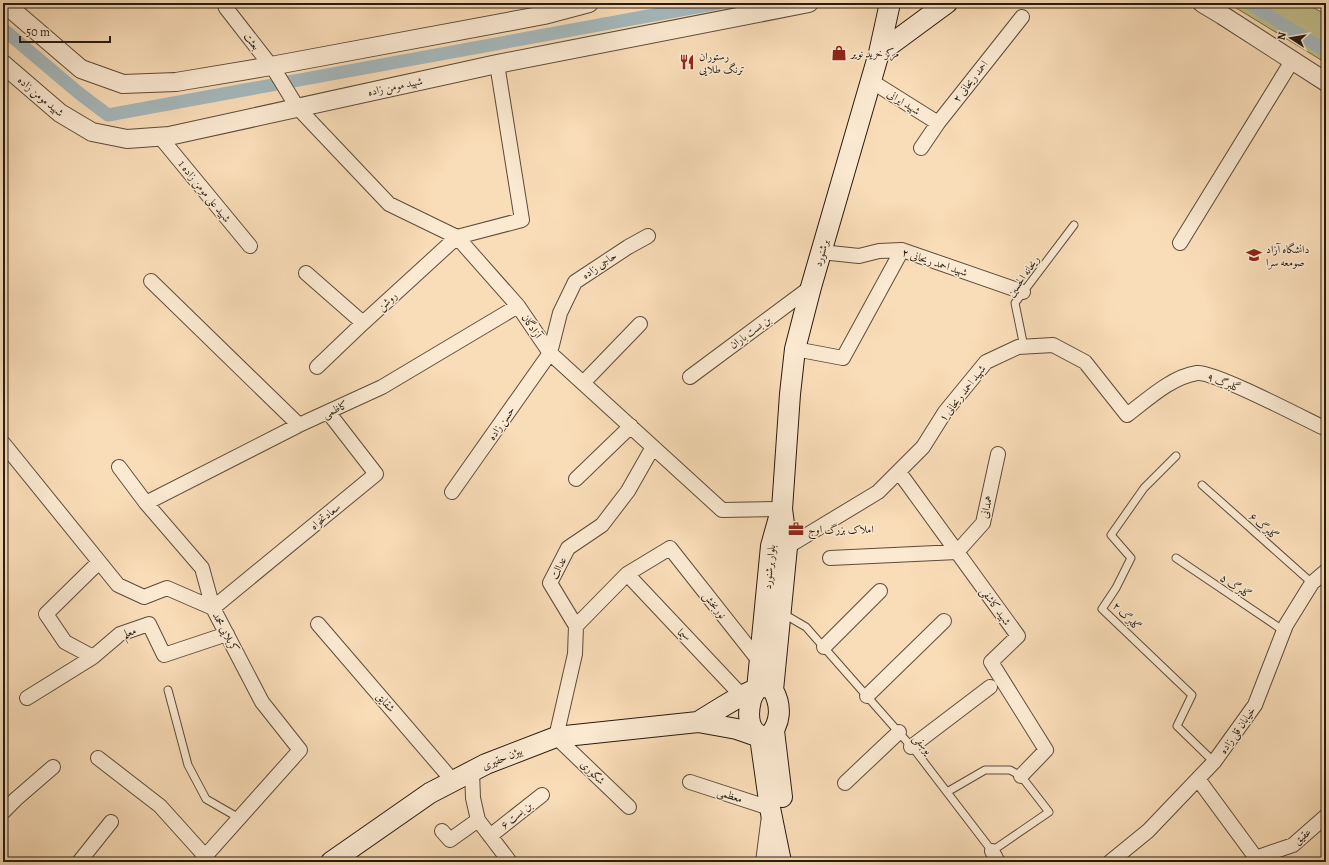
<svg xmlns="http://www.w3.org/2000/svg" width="1329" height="865" font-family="Alegreya,Amiri,serif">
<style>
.green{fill:#c0c08d;stroke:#746e4e}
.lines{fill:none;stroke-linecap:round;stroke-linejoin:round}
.canal{stroke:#a5b8bc;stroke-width:13}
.service-casing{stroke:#5c4c3a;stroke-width:9}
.minor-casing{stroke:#5c4c3a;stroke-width:16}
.tertiary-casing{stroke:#5c4c3a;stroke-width:20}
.secondary-casing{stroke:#281c10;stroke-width:22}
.service{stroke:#fbe9d1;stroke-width:7}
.minor{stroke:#fbe9d1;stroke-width:14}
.tertiary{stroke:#fbe9d1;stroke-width:18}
.secondary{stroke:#fbe9d1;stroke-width:20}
.labels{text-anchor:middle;stroke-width:3;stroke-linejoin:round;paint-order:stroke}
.street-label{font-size:11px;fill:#281c10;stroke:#fbe9d1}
.poi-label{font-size:11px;fill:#281c10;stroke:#fbe9d1;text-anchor:start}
</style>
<rect width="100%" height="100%" fill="#f9ddb8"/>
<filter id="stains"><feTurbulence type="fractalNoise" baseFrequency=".005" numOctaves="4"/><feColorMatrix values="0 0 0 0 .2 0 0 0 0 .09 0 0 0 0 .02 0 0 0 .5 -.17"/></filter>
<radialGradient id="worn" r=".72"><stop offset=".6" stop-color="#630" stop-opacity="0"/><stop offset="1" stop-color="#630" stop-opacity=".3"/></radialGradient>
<path class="green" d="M1228,3H1306L1326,15V63Z"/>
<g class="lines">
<path class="canal" d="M1249,3L1326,51
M3,29L80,94L108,115L719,3"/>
<g class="service-casing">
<path id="service" d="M1326,111V113
M1024,347L1015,303L1074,225
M1176,456L1144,488L1111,535L1131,558L1116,588L1102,609L1192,695L1177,726L1214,762
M1202,485L1312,583
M1176,558L1284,631
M782,613L806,627L917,753L992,851L1049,812L1021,776L1010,770H985L947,792
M168,690L188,765L206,799L239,818"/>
</g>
<g class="minor-casing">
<path id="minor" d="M224,3L226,8L275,71L297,107L389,204L457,237L518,306L550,353L722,510L782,509
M871,81L938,123
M160,137L250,246
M921,148L938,123L1022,17
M1180,243L1292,61
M821,252L859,256L879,251L902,250L1023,292
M306,273L363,323
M151,281L299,425
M795,349L843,358L902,250
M317,367L363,323L457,237L522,220L497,64
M690,377L811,287
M583,383L640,324
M3,443L118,585L144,597L167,588L213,608L262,702L300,750L200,862
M119,467L146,503L202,568L213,608L376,474L328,412
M899,472L1018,636L991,662L1046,750L1021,776
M576,479L631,426
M452,492L550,353L560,313L575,282L628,247L648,236
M146,503L299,425L382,387L518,306
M787,547L878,492L923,447L945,412L986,362L1018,347L1053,345L1085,362L1127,415C1147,400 1171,377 1197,373C1214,371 1305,419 1326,429
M830,558L957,552L983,523L998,454
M627,574L742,696
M318,624L453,781
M576,626L627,574L670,548L760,662
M824,647L880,591
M93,657L65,642L46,614L99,562
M867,696L944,621
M27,698L93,657L120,634L149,624L164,655L227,634
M911,747L990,687
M98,758L160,806L205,856
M472,771L473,798L478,820L510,862
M1198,779L1259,862
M690,782L770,808L763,862
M845,783L899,732
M629,807L556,737L575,654L576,626L550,583L568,548L602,525L628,491L653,447
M3,812L16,799L53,767
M442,831L450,840L478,820
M490,836L542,795
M992,851L998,862
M79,862L111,822
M1110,862L1148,831L1214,762L1255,705L1286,625L1312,583L1326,571
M1254,862L1261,856L1293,845L1326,816"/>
</g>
<g class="tertiary-casing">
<path id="tertiary" d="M4,3L81,69L123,84L176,82L271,66L544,15L589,3
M1202,3L1222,15L1326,82
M3,64L60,113L92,132L127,139L169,136L497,64L809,3"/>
</g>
<g class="secondary-casing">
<path id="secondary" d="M879,53L947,3
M773,690L787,547L782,509L790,394L795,349L811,287L879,53L890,3
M698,722C711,714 752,687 765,687C767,687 771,689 773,690C782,706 781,724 768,737C748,737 747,716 751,700C752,696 755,692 757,689L771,546L780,514
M774,731L782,797
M331,862L430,793L486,764L556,737L698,722L737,729L760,737L770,808L781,862"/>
</g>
<use href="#service" class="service"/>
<use href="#minor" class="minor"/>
<use href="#tertiary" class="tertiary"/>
<use href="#secondary" class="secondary"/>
</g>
<defs>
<g id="shop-bare" transform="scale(1.2)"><path d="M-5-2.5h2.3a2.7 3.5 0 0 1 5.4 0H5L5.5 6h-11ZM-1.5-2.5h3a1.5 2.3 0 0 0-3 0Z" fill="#8f2418" stroke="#fbe9d1" stroke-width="2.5" paint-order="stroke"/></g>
<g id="restaurant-bare" transform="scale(1.2)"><path d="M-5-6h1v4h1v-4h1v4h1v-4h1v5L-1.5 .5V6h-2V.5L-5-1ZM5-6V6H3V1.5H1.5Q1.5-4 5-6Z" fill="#8f2418" stroke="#fbe9d1" stroke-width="2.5" paint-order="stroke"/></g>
<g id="university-bare" transform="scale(1.2)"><path d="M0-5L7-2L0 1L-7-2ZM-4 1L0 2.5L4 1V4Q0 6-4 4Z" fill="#8f2418" stroke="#fbe9d1" stroke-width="2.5" paint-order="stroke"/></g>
<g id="office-bare" transform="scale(1.2)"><path d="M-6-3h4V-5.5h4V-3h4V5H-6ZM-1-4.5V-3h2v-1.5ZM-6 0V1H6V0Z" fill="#8f2418" stroke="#fbe9d1" stroke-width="2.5" paint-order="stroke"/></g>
</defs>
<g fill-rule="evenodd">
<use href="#shop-bare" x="839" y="53"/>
<use href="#restaurant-bare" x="687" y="62"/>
<use href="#university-bare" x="1254" y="255"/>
<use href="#office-bare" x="796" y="529"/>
</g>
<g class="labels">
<g class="street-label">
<text transform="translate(252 41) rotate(52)" y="4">بعثت</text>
<text transform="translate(970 81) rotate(-52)" y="4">احمد ریحانی ۲</text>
<text transform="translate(395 86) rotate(-12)" y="4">شهید مومن زاده</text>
<text transform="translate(41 96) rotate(40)" y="4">شهید مومن زاده</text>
<text transform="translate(904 102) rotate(32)" y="4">شهید ایرانی</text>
<text transform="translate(205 191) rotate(51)" y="4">شهید علی مومن زاده 1</text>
<text transform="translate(821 253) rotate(-74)" y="4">برشنورد</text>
<text transform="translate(935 262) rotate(18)" y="4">شهید احمد ریحانی ۲</text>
<text transform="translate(599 265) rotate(-34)" y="4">حاجی زاده</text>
<text transform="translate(1023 276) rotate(-55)" y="4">ریحانه الحسین</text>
<text transform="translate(387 301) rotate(-42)" y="4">روشن</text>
<text transform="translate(532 326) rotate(56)" y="4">آزادگان</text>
<text transform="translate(750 332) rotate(-36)" y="4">بن بست باران</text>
<text transform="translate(1224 382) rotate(21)" y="4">گلبرگ ۹</text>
<text transform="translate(962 393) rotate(-52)" y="4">شهید احمد ریحانی ۱</text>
<text transform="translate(335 409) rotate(-25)" y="4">کاظمی</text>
<text transform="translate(501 423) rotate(-55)" y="4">حسن زاده</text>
<text transform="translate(986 507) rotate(-77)" y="4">همدانی</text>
<text transform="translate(325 516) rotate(-39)" y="4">سعادتخواه</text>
<text transform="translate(1264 526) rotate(42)" y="4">گلبرگ ۶</text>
<text transform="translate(769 567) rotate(-84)" y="4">بلوار برشنورد</text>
<text transform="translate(558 568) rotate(-64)" y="4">عدالت</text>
<text transform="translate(1236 586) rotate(34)" y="4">گلبرگ ۵</text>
<text transform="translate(715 605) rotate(52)" y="4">نوربخش</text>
<text transform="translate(996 606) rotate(54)" y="4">شهید کاشفی</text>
<text transform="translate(1127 616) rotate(46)" y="4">گلبرگ ۲</text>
<text transform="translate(129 632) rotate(-23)" y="4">معلم</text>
<text transform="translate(226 632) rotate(62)" y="4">کربلایی محمد</text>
<text transform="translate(684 635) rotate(47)" y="4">سیما</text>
<text transform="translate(386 702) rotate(49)" y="4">شقایق</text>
<text transform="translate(1237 730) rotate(-55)" y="4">خیابان قلی زاده</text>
<text transform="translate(923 744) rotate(50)" y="4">یوسفی</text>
<text transform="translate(502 758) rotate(-22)" y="4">بیژن حقیری</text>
<text transform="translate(593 772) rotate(44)" y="4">شکوری</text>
<text transform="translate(730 795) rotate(18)" y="4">معظمی</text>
<text transform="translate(516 815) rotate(-39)" y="4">بن بست ۶</text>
<text transform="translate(1302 836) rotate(-39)" y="4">عقیق</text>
</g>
<g class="poi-label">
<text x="851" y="57">مرکز خرید نویر</text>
<text x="699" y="60">رستوران<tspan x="699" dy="13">ترنگ طلایی</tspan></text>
<text x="1266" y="253">دانشگاه آزاد<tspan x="1266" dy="13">صومعه سرا</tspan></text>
<text x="808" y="533">املاک بزرگ اوج</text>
</g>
</g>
<rect width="1329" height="865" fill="none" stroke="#f9ddb8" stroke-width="16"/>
<rect x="4" y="4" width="1321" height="857" fill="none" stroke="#281c10" stroke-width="2"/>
<rect x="8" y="8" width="1313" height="849" fill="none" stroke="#281c10"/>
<g transform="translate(1291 38) rotate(282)" stroke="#fbe9d1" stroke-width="3" paint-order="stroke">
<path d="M0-3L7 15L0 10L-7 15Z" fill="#281c10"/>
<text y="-6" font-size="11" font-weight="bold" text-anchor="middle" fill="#281c10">N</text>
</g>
<path d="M20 36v6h90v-6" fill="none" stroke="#281c10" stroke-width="2"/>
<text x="26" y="36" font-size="12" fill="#281c10" stroke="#fbe9d1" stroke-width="3" paint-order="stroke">50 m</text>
<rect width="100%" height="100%" filter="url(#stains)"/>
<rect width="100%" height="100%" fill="url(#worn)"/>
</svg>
